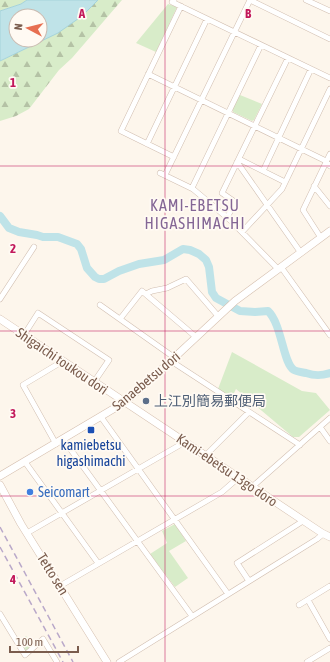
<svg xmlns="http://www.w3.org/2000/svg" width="330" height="662" font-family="'Asap Condensed','Noto Sans JP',sans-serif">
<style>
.forest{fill:url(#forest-firs)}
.green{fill:#d8ecc9}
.water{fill:#bfe3e8;stroke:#a5d3da;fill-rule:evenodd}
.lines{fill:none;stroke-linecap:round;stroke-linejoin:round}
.river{stroke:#bfe3e8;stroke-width:8}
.street-casing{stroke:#d1beb0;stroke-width:6}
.secondary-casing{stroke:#d6c0b0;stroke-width:8}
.street{stroke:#fff;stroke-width:5}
.secondary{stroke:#fff;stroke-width:7}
.rail{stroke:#b9a8c9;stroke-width:1.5;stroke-dasharray:6 4;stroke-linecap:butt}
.grid{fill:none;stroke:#c2185b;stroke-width:1;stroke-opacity:0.55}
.service-dot{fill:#5c6f8a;stroke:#fffaf3;stroke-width:1.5}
.transit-dot{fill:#1a4fb4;stroke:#fffaf3;stroke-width:1.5}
.shop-dot{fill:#3f7fe0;stroke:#fffaf3;stroke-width:1.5}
.labels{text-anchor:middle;stroke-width:3.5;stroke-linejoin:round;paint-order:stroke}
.street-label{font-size:14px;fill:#7a5c4d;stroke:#fffaf3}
.service-label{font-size:14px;fill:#4e5e75;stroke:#fffaf3;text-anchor:start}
.transit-label{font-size:14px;fill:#164399;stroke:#fffaf3}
.shop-label{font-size:14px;fill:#366cbe;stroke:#fffaf3;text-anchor:start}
.quarter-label{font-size:16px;letter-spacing:1px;fill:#846695;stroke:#fffaf3}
.grid-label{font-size:13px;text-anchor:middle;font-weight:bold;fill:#c2185b;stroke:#fffaf3;stroke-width:3.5;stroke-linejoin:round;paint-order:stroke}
</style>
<defs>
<pattern id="forest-firs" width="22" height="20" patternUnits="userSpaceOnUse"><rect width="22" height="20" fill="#d8ecc9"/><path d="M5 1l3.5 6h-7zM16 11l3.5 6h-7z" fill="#b4c2a5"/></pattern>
</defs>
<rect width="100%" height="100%" fill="#fdf6ec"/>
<path class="forest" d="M0,0H27L21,4L0,11Z
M98,0H122L72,58L59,70L29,109L16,116L0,121V61L27,48L82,16Z"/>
<path class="green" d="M168,4L177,7L156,52L136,43Z
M240,95L262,104L254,120L252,121L233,112V108Z
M232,352L302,391L316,393L330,410L299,437H293L236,389L231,399L218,389Z
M175,524L186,541L169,551L188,578L175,587L150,554L167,543L162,531Z
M26,636L33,644L26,651L19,642Z"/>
<path class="water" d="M27,0H98L82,16L58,33L0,61V11L21,4ZM16,16H40V40H16Z"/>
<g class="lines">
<path class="river" d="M0,216L9,228L19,232L37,235L43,237H58L77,244L81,249L87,268L95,277L99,279H104L119,271L139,264L164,260L183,249L190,250L199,254L206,260L209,267L212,292L216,298L240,311L255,312L268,311C282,324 283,364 294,370C297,372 302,372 306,373C315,376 321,376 330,373"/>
<g class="street-casing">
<path id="street" d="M174,0L172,2L330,78
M250,0L330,39
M306,0L330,11
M148,74L326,161L330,166
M147,144L207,19
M174,157L121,131L181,6
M239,159L285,182
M237,162L301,253
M263,171L311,69
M160,173L193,189L230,220L278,269
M165,175L250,0
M314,186L330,206
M192,188L261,45
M227,218L235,202L222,193L288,58
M242,232L282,189L330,89
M321,238L303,210L330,154
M281,267L330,335
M146,294L152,291L167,288L186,279L218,316
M0,299L34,247
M100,305L175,358
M120,319L142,291L196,337
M24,335L38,313L109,360L94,382
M171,361L300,445
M101,417L228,594
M320,427L330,441
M63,439L192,616
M56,444L23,385L63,361
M205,456L249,412
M25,462L98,563
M252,487L330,418
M27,533L185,442
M249,581L237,563L303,521
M60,586L222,492L238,478
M308,600L330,639
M299,605L330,586
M0,614L25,655L43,639L57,662
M119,662L317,539L323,534
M307,662L330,648"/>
</g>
<g class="secondary-casing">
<path id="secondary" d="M0,319L322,533L330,537
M0,476L125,402L161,370L235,301L330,231
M0,485L21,524L107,662"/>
</g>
<use href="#street" class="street"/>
<use href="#secondary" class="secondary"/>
<path class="rail" d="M0,527L73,662
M0,547L63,662"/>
</g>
<path class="grid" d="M165,0V662M0,166H330M0,331H330M0,496H330"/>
<circle class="service-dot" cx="146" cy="401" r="4"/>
<rect class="transit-dot" x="87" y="426" width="8" height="8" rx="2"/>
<circle class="shop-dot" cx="30" cy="492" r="4"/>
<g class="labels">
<g class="street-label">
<text transform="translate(62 361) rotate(34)" y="5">Shigaichi toukou dori</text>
<text transform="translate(146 381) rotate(-40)" y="5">Sanaebetsu dori</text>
<text transform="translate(227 470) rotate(34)" y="5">Kami-ebetsu 13go doro</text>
<text transform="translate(53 574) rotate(58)" y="5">Tetto sen</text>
</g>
<g class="service-label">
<text x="154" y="406">上江別簡易郵便局</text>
</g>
<g class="transit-label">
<text x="91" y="450">kamiebetsu<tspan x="91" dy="16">higashimachi</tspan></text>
</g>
<g class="shop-label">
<text x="38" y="497">Seicomart</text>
</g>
<g class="quarter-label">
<text x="195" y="211">KAMI-EBETSU<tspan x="195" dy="18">HIGASHIMACHI</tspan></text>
</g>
</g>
<g class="grid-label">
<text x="82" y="18">A</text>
<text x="248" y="18">B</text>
<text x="13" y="87">1</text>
<text x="13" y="253">2</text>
<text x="13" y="418">3</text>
<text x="13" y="584">4</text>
</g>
<g transform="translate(28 28) rotate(277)"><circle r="19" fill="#fffaf3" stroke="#cabbb1"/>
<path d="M0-3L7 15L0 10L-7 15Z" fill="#e76f51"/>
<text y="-6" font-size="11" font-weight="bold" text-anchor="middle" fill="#7a5c4d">N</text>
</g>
<path d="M10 646v6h68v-6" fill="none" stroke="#7a5c4d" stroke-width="2"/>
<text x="16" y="646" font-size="12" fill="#7a5c4d" stroke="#fffaf3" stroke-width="3" paint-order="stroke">100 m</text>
</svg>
